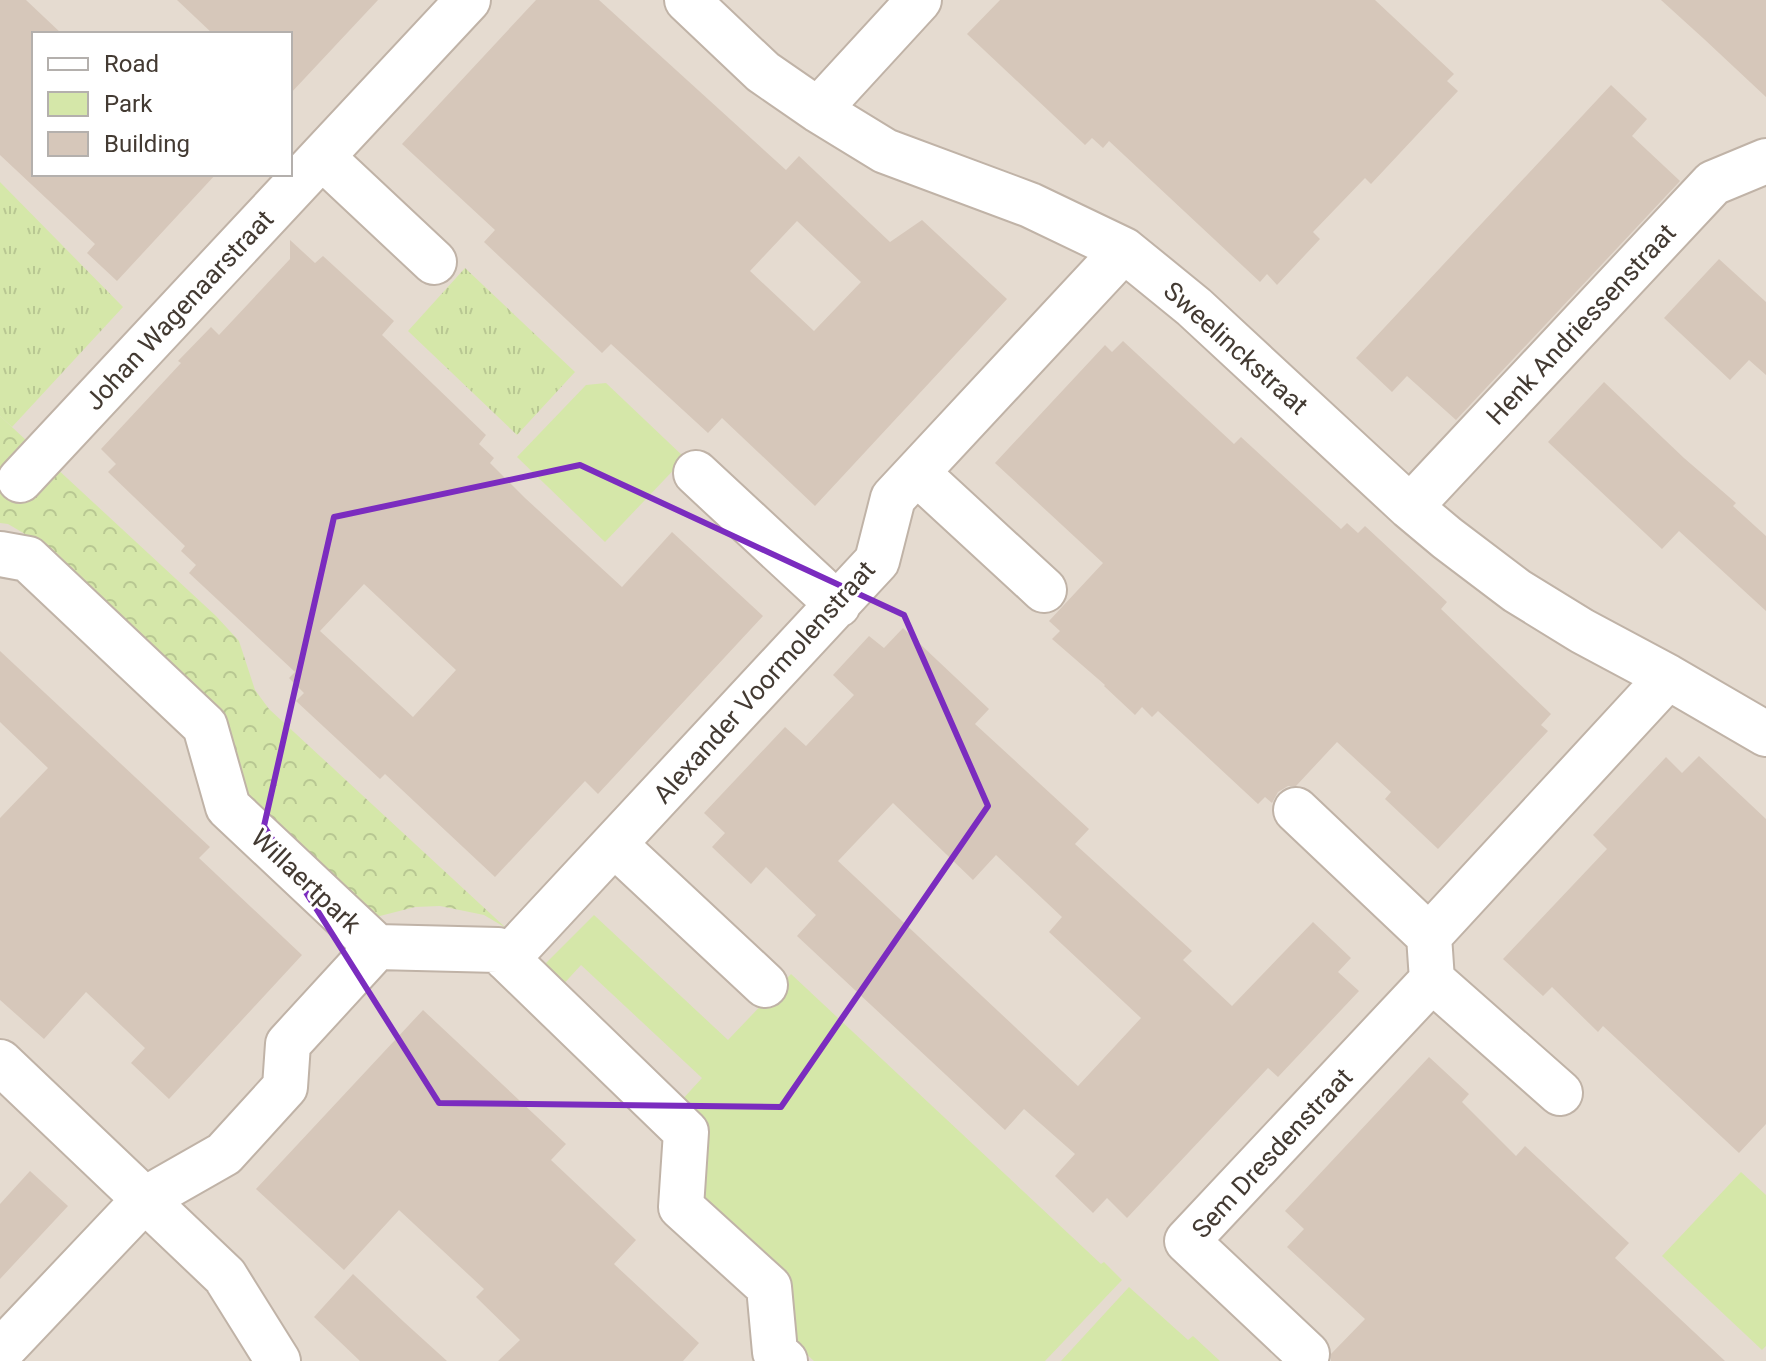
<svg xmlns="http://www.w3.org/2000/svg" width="1766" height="1361" font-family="Roboto,sans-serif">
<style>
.residential{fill:#e5dbd0;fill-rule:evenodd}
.grass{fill:url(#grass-tufts)}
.forest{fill:url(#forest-crowns)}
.park{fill:#d5e7a9}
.building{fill:#d6c7ba;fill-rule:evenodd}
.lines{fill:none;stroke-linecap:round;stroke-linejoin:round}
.minor-casing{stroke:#c0b3a7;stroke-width:48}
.minor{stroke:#fff;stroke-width:44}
.marked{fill:none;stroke:#7b2cbf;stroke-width:6;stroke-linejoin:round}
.labels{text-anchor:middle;stroke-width:6;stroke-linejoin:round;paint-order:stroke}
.street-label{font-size:26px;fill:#433a32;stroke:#fff}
</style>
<defs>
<pattern id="grass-tufts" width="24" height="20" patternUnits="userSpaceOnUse" patternTransform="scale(2)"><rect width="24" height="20" fill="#d5e7a9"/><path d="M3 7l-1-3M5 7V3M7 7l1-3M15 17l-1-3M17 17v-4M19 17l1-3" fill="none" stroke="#b8c792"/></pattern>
<pattern id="forest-crowns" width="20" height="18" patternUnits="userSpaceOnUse" patternTransform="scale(2)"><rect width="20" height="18" fill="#d5e7a9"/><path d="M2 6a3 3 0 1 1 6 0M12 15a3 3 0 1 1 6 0" fill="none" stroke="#b8c792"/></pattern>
</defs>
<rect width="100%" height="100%" fill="#f1eae2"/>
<path class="residential" d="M0,0H1766V1361H0ZM34,34H290V174H34Z"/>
<path class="grass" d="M0,182L123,307L12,427L0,416Z
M465,268L575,372L517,435L408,331Z"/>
<path class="forest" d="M0,416L216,616L239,641L255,690L269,709L506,928L484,915L440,906L415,907L376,917L226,788L181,689L25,534L8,524L0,523Z"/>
<path class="park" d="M606,383L685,458L605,542L517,457L586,385Z
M594,915L728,1040L791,974L1101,1264L1104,1262L1122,1280L1045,1361H814L791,1340L704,1199L680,1102L702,1078L581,965L559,989L539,970Z
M1741,1172L1766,1195V1346L1762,1350L1662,1256Z
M1129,1287L1188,1340L1193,1336L1220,1361H1061Z"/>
<path class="building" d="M0,0H26L62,34H34V174H216L117,281L87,253L95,244L0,155Z
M177,0H378L290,94V34H213Z
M536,0H599L786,170L799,156L890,242L922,220L1007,299L815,506L722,418L708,433L611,344L602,353L484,242L495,230L402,144ZM797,221L861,282L814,331L750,271Z
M1000,0H1375L1454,74L1447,81L1458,91L1371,184L1365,178L1313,232L1320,239L1277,285L1267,274L1260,282L1109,141L1103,148L1092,138L1085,145L967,34Z
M1661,0H1766V97L1704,39Z
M1611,85L1647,119L1632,136L1680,181L1456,420L1407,376L1392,392L1356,358Z
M290,240L315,263L323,256L394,321L382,335L486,435L479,444L494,458L490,463L525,498L622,587L672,532L763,616L598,794L585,781L495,877L385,774L380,779L296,701L304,693L289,678L295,672L189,573L196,565L181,551L185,546L108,472L116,464L101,449L181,363L178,361L211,327L219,335L290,259ZM364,584L456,670L413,717L320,631Z
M1719,259L1766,302V375L1749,360L1730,380L1664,318Z
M1123,341L1234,444L1241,437L1341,529L1347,523L1358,533L1365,526L1447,602L1441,609L1551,714L1541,725L1548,731L1438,849L1385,799L1391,792L1337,742L1296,786H1288L1278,792L1272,803L1265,797L1258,804L1158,711L1152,717L1142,707L1135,715L1104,686L1105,685L1052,639L1060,631L1049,621L1103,563L995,463L1105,345L1112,352Z
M1604,382L1684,458L1736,503L1733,506L1766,536V611L1679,531L1662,549L1548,442Z
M903,628L989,709L975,724L1089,829L1075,844L1192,951L1183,960L1232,1006L1313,922L1351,958L1338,972L1359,991L1278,1077L1268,1068L1127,1218L1107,1198L1093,1213L1055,1176L1075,1154L1024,1109L1005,1130L797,936L816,915L766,867L751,884L712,847L725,833L704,813L785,727L806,746L854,695L833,675L869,636L884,648ZM893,803L973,880L996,855L1062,917L1049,932L1141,1018L1078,1086L838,861Z
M0,651L210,847L199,858L302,955L169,1099L131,1063L145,1048L86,992L44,1039L0,1000V818L48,768L0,722Z
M1699,756L1766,819V1124L1739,1153L1603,1026L1598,1032L1552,987L1543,996L1503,959L1607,849L1593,835L1666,757L1682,773Z
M423,1010L566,1144L551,1160L636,1240L614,1264L699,1343L683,1361H498L520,1340L476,1297L484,1289L399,1210L344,1270L256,1189Z
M1429,1057L1469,1094L1462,1102L1516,1156L1525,1146L1629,1243L1615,1258L1725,1361H1331V1354L1365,1319L1287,1247L1304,1229L1285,1211Z
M30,1171L68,1206L0,1279V1204Z
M353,1274L404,1322L447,1361H360L314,1317Z"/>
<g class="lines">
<g class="minor-casing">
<path id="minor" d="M687,0L763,72L818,110L885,151L1030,205L1124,250L1194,307L1410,507L1447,538L1517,591L1582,631L1668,677L1766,734
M818,110L919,0
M322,157L434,262
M696,473L838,605
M917,473L1044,590
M20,480L468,0
M1410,507L1713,183L1766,161
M0,554L28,559L205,726L228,807L377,947L498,950L686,1132L681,1207L769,1287L775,1352L785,1361
M1296,810L1429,936
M615,845L765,985
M507,959L877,561L893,498L1124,250
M1432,980L1560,1093
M0,1062L225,1276L278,1361
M0,1352L145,1199L224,1154L285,1087L288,1044L377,947
M1307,1354L1187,1241L1432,980L1429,936L1668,677"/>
</g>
<use href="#minor" class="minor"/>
</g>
<path class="marked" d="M580,465L904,615L988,806L781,1107L439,1103L264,826L334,517Z"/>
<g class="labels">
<g class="street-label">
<text transform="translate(179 310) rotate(-47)" y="9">Johan Wagenaarstraat</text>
<text transform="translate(1581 324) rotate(-47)" y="9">Henk Andriessenstraat</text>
<text transform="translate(1236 348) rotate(42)" y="9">Sweelinckstraat</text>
<text transform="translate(764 682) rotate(-48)" y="9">Alexander Voormolenstraat</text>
<text transform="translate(306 881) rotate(43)" y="9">Willaertpark</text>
<text transform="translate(1272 1153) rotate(-47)" y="9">Sem Dresdenstraat</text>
</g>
</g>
<rect x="32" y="32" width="260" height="144" fill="#ffffff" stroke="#b4b0ad" stroke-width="2"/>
<rect x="48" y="58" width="40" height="12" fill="#ffffff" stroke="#b4b0ad" stroke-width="2"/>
<text x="104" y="72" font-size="24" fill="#433a32">Road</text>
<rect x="48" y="92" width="40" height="24" fill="#d5e7a9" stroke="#b4b0ad" stroke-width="2"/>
<text x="104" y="112" font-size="24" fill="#433a32">Park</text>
<rect x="48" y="132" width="40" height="24" fill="#d6c7ba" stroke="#b4b0ad" stroke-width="2"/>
<text x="104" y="152" font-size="24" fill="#433a32">Building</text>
</svg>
